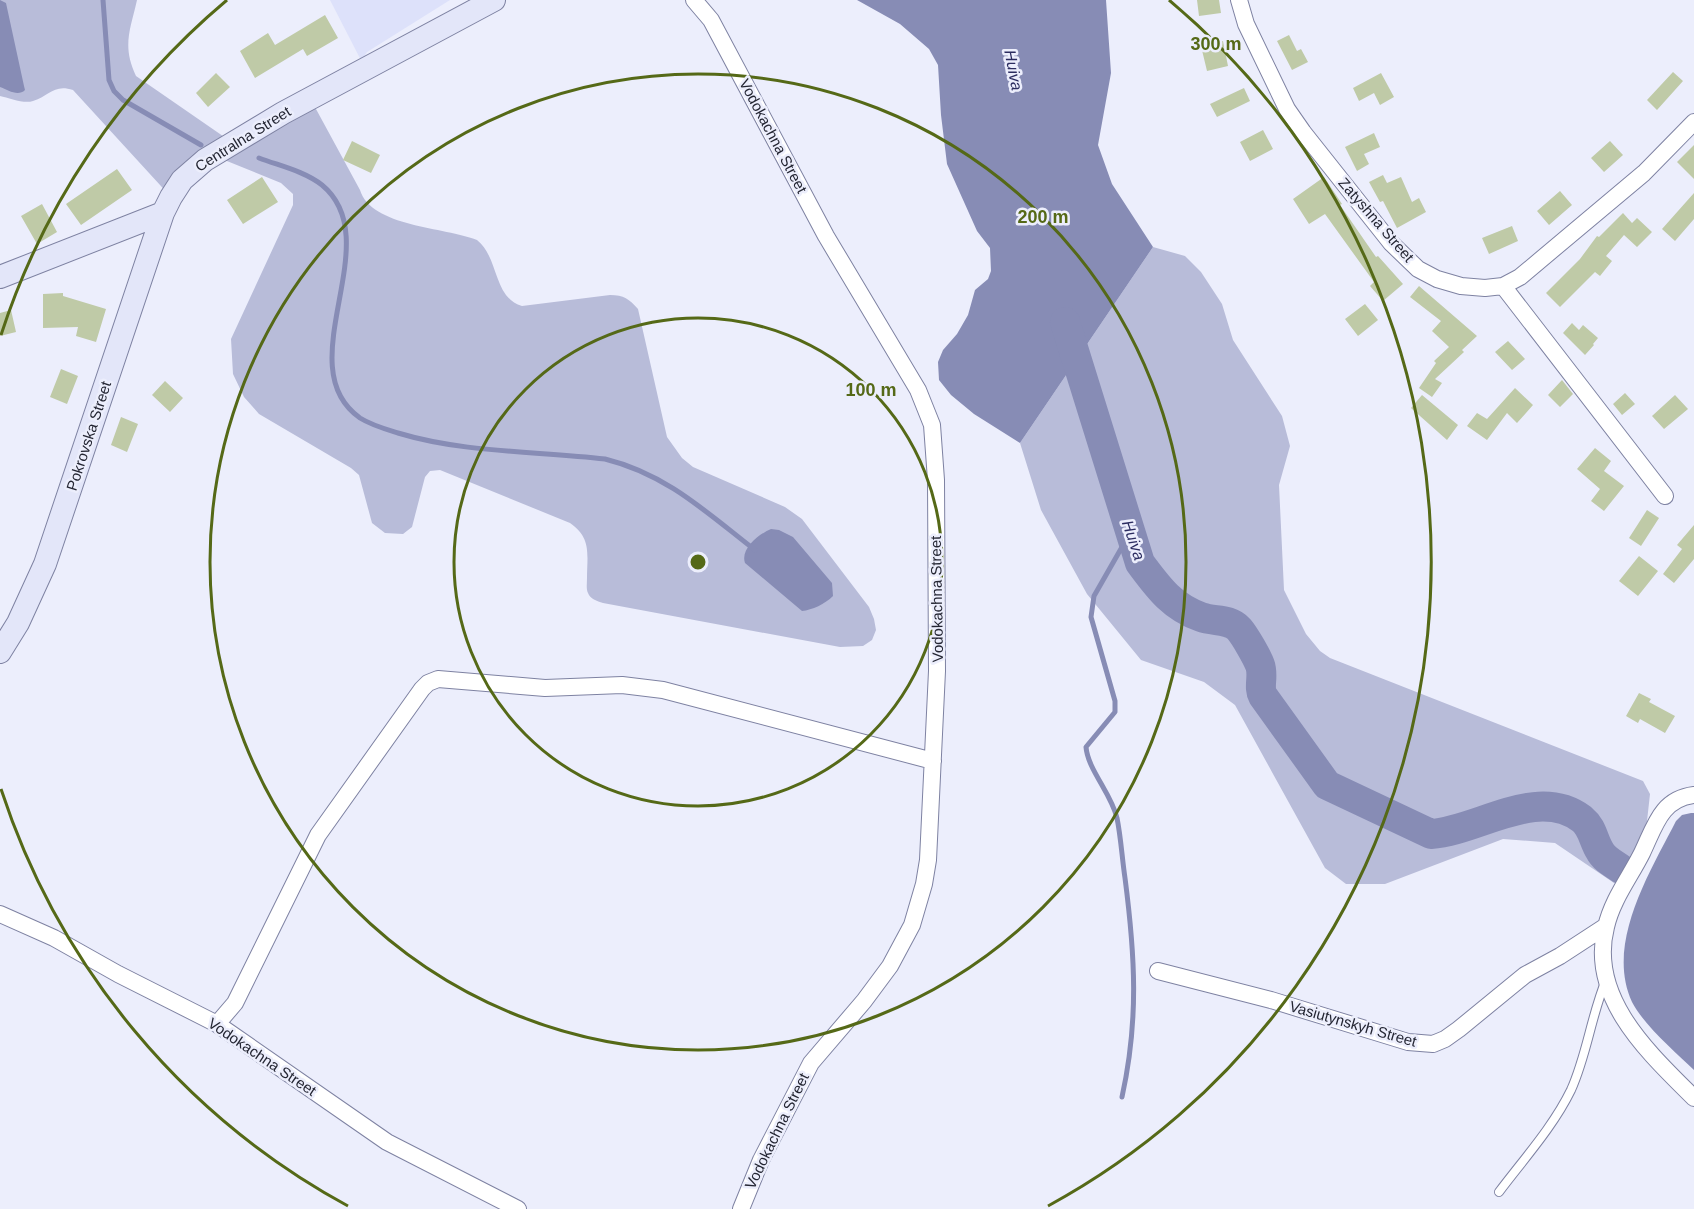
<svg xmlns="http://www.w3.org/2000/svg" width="1694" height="1209" font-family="Arial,sans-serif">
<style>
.built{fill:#dde1fa}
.green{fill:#b8bcd9}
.water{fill:#878cb5}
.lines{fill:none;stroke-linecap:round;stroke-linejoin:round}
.stream{stroke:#878cb5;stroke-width:5}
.river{stroke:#878cb5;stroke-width:30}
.building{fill:#bfcaa7}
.lane-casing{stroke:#7e82a2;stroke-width:10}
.street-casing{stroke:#7e82a2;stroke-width:18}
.secondary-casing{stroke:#7e82a2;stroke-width:24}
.lane{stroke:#fff;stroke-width:8}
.street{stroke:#fff;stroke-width:16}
.secondary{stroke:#e3e6f9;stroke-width:22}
.ring{fill:none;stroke:#556917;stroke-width:3}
.labels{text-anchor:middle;stroke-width:5;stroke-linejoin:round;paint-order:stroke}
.street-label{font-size:15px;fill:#242633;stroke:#eceefc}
.water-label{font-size:16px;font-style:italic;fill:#2b2c60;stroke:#eceefc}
.centre{fill:#556917;stroke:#eceefc;stroke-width:3}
.ring-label{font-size:18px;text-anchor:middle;font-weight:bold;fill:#556917;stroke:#eceefc;stroke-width:5;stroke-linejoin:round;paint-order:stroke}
</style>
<rect width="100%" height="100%" fill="#eceefc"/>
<path class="built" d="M330,0H450L367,52L365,55V68Z"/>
<path class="green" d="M0,0H137C130,31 122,46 136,76L233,143L310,98L360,190C371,227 445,227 477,240C499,257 493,298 522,306L610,295C624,295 629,299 638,309L667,437L682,458L693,467L785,507L802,519L869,607L874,619L876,630L872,640L863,646L840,647L603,603C597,601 590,599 588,593C586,589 587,583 587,578C587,555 592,538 570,523L440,470L430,471L425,477L412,527L403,534L385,533L372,523L359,475L351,468L259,414L244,397L233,374L231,339L293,205V194L281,183L212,155L171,197L73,90C53,84 50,96 33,101C24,104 9,98 0,96Z
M1153,247L1185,256L1201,272L1222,304L1233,340L1282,416L1290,446L1279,485L1284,590L1306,634L1320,651L1330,658L1643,781L1650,794L1646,830L1619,882L1614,883L1555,843L1503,839L1385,884H1346L1325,868L1235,705L1204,682L1141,660L1087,594L1041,510L1020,443Z"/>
<path class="water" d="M0,0L6,3L24,86L25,90C18,97 8,90 0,87Z
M857,0H1106L1111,73L1098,145L1112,184L1153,247L1020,443L974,414L951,395L939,380L938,362L943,350L957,334L968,315L975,290L988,279L991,271L990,248L977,231L947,164L941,115L938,65L929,49L900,24Z
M771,529L779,530L793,537L832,583L833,596C825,604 812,610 802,611L745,563C740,549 759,534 771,529Z
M1691,813H1694V1070C1676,1053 1643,1024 1632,1002C1605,944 1650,872 1676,821L1682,815Z"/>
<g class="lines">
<path class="stream" d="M103,0L109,80L114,91L123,100L201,145
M259,158C280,166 304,171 322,185C390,241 286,366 360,418C371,425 385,429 398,433C464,453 536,451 605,459C666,474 706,512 755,550
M1122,1097C1139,1020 1135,955 1125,878C1122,858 1121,838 1117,818C1111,793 1088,770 1086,747L1115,712V701L1091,617L1094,596L1130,533"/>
<path class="river" d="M1065,322L1140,563C1158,587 1171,606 1201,617C1214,622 1229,618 1239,629C1245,636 1257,657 1260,665C1264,676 1258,687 1263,696L1327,785L1431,834C1478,831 1537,785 1582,819C1593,828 1593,840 1600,851C1604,859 1614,864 1621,869"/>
</g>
<path class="building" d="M1197,0H1219L1221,13L1199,16Z
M325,15L338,38L307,56L303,49L255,78L240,51L268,33L275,45Z
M1289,35L1297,51L1301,49L1308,62L1292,70L1277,41Z
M1223,41L1228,66L1207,71L1201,46Z
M1673,72L1683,81L1657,110L1647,100Z
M216,73L230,87L208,107L196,93Z
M1381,73L1394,97L1380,105L1374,93L1359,101L1353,88Z
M1244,88L1250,101L1217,117L1210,104Z
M1263,130L1273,149L1250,161L1240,142Z
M1374,133L1380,147L1364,154L1369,164L1357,171L1345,147Z
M352,141L380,155L371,173L343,160Z
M1610,141L1623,155L1604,172L1591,158Z
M1694,145V179L1677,162Z
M117,169L132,190L81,225L66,204Z
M1383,175L1387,183L1401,177L1412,202L1419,198L1426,212L1397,228L1383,201L1380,202L1369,182Z
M262,177L278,202L243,224L227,200Z
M1324,177L1342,204L1340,205L1376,257L1378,256L1403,284L1383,301L1370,286L1374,282L1325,214L1309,224L1293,199Z
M1560,191L1572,205L1549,225L1537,211Z
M1694,193V219L1675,241L1662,229Z
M42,204L57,232L37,244L21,216Z
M1623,213L1632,223L1637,218L1652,232L1637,247L1624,235L1606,256L1612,261L1600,276L1595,272L1560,307L1546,293L1580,259L1597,236L1599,237Z
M1512,226L1518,241L1489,254L1482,238Z
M1419,286L1477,336L1462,350L1464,352L1435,379L1442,383L1432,397L1419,388L1436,363L1434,361L1449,347L1432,331L1441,321L1410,297Z
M63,293V296L106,309L96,342L76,336L78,327L43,328V294Z
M1365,304L1378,320L1358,336L1345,319Z
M11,310L16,332L0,336V313Z
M1572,323L1579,330L1583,325L1598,338L1593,344L1594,345L1585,355L1563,333Z
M1508,341L1525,359L1512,370L1495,352Z
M61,369L78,376L67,404L50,397Z
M1562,380L1573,394L1560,407L1548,395Z
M165,381L183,398L170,412L152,395Z
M1515,388L1533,405L1517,423L1507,413L1487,440L1467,426L1477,413L1487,419Z
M1625,393L1635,404L1622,415L1613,404Z
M1422,395L1458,425L1447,440L1411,408Z
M1675,395L1688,409L1664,429L1652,416Z
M121,417L138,424L127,452L111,445Z
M1595,448L1611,461L1604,471L1624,486L1604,511L1591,501L1600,489L1577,469Z
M1647,510L1659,518L1641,546L1629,538Z
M1694,525V559L1674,583L1663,574L1682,549L1677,545Z
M1639,556L1658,571L1638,596L1619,581Z
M1639,693L1651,699L1649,702L1675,716L1665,733L1640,719L1638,723L1626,716Z"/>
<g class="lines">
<g class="lane-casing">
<path id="lane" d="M1499,1192C1523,1160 1553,1127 1571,1090C1587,1055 1591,1016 1606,980"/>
</g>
<g class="street-casing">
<path id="street" d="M694,0L711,20L826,236L918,390L932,425L936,480L937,671L928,860L924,884L912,925L890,966L864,1001L811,1063L761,1160L741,1209
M1239,0L1246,24L1287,109L1303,132L1391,243L1418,269L1437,279L1461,286L1485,288L1503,286L1520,277L1644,173L1694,122
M1503,286L1665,496
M1694,795C1661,799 1655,826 1642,853C1630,877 1612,900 1606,927C1588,998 1649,1053 1694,1098
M0,914L54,938L118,974L217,1024L387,1142L518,1209
M1158,971L1271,1000L1408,1042L1433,1044L1445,1039L1459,1029L1525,975L1560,956L1606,926
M217,1024L235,1003L318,835L422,689L428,683L438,679L545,688L622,685L663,690L933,761"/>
</g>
<g class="secondary-casing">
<path id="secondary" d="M0,277L163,213
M0,652L18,623L45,564L163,213L171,197L182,180L205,160L283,113L494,0"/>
</g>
<use href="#lane" class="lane"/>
<use href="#street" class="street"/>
<use href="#secondary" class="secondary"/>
</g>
<g class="ring">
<circle cx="698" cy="562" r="244"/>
<circle cx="698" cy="562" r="488"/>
<path d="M348 1206A733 733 0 0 1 1 789M1 335A733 733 0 0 1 227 0M1169 0A733 733 0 0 1 1048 1206"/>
</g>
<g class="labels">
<g class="street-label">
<text transform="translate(773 136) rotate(62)" y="5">Vodokachna Street</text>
<text transform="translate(243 139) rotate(-32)" y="5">Centralna Street</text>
<text transform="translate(1376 220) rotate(49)" y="5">Zatyshna Street</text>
<text transform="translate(89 436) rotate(-72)" y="5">Pokrovska Street</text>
<text transform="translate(937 599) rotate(-91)" y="5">Vodokachna Street</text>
<text transform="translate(1353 1024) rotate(16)" y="5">Vasiutynskyh Street</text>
<text transform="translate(262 1057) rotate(34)" y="5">Vodokachna Street</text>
<text transform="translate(777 1131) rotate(-64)" y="5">Vodokachna Street</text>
</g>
<g class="water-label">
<text transform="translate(1014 70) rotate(79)" y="6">Huiva</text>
<text transform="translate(1134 540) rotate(71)" y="6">Huiva</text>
</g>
</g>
<circle cx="698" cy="562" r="9" class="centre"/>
<g class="ring-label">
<text x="1216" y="50">300 m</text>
<text x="1043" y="223">200 m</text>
<text x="871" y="396">100 m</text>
</g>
</svg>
